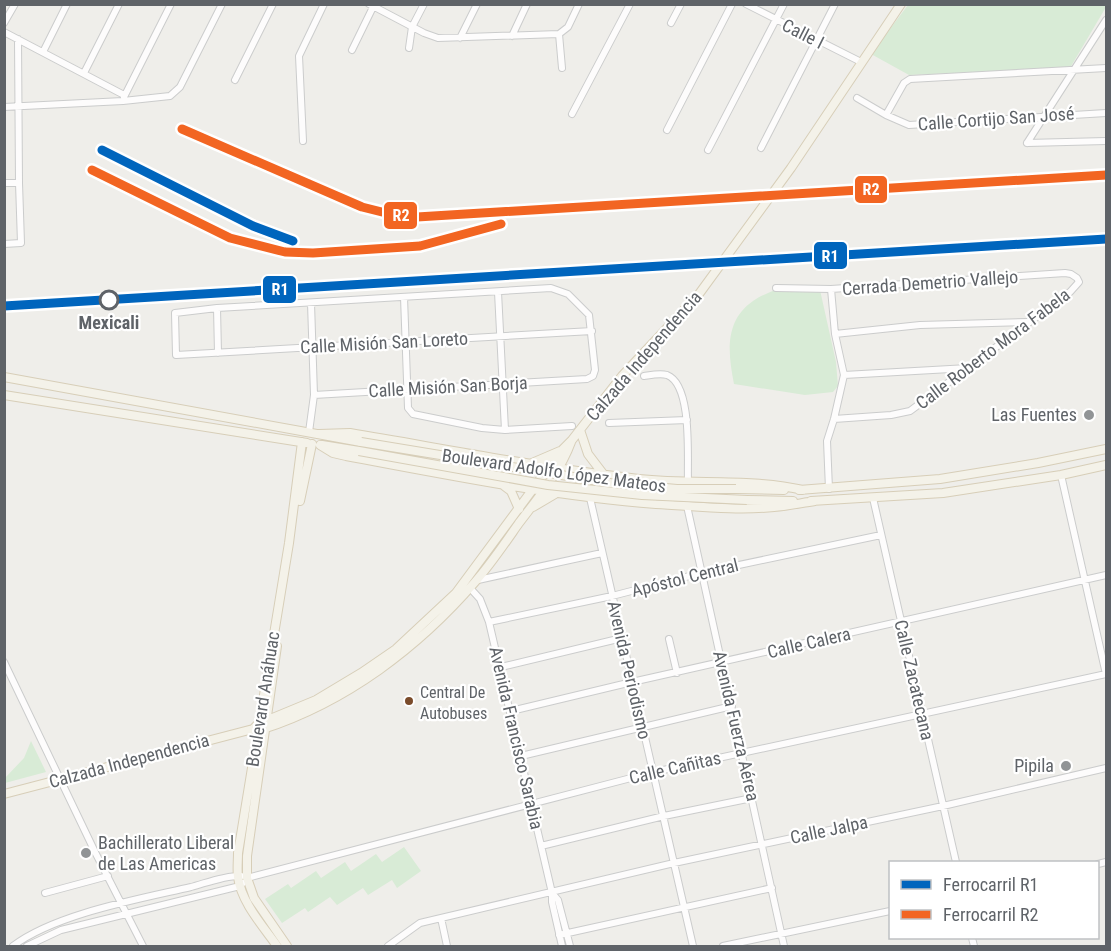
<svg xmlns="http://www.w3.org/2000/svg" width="1111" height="951" font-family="'Roboto Condensed',sans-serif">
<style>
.green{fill:#d8ebd6}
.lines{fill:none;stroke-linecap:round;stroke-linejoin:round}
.minor-casing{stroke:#cbcccc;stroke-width:8}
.major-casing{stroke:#d7ceb8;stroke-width:10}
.minor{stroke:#fdfcfc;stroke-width:6}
.major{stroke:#f4f2e9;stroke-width:8}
.major-bridge-casing{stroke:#d7ceb8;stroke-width:10;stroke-linecap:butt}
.major-bridge{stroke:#f4f2e9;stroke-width:8}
.rail-1-casing{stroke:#fff;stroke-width:14}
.rail-2-casing{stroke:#fff;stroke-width:14}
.rail-1{stroke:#0065bd;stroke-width:9}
.rail-2{stroke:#f26522;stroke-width:9}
.stop-dot{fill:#fff;stroke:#5f6368;stroke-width:3}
.poi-dot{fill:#919496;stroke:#fff;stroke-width:2}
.bus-dot{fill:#7a4b2a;stroke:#fff;stroke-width:2}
.labels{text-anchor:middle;stroke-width:4.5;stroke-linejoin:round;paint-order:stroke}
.bus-label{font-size:16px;fill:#5f6368;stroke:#fff;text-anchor:start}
.street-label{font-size:18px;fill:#5f6368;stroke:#fff}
.stop-label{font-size:18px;font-weight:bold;fill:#5f6368;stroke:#fff}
.poi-label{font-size:18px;fill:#5f6368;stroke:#fff;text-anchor:end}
.line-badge{stroke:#fff;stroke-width:2}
.badge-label{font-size:16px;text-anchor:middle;font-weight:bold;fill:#fff}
</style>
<rect width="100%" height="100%" fill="#efeeea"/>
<path class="green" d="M908,5H1106V7L1070,68L909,75L871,54Z
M775,290H820L836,362L838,386L833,392L805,395L734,384C728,354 724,321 753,301C760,296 768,293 775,290Z
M31,741L46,772L5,783V778L24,758Z
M404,847L421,871L397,888L392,880L368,895L363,888L337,905L330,897L308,912L305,908L282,923L265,899L288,884L291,888L316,871L321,878L345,862L351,871L376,854L382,862Z"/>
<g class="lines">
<g class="minor-casing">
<path id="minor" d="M369,4L424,33L438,38L559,34L568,27L579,4
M746,4L861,62
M4,23L15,4
M671,23L681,4
M4,32L124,95
M559,34L562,68
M512,36L527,4
M460,38L477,4
M409,48L412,27L424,4
M352,50L374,5
M43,52L67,4
M84,73L119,4
M235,80L273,4
M124,97L171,4
M857,98L886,115L909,125L1106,113
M4,107L123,101L170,96L180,87L222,4
M572,114L630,4
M886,115L904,83L910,79L1106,68
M667,130L732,4
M303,141L299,56L324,4
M1027,143L1106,20
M1027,143L1106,141
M761,148L835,4
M708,150L784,4
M4,183H19
M4,244L21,243L19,183L18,39
M776,288L831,289L1065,273L1071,274L1077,278L1079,282L1070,292L910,411L891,415L834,419
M831,289L835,334L844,375L968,368
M498,292L505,430
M404,297L408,408L413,414L482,428L505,430L572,426
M217,308L218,353
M835,334L920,325L1028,322
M644,376C651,375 660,373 667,375C693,385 687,459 688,482
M314,395L587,379L593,376L595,370L589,315L568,294L551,288L217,308L175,313L176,355L592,331
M609,423L687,420
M309,432L314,395L311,303
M1061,475L1106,674
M829,489L827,441L834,419L844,375
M590,498L693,946
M873,498L956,862
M687,506L784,946
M478,580L602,553
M470,588L480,599L489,622L552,893V902L562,946
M489,622L612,596L701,573L881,535
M669,639L677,673
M4,662L95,852L143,946
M501,667L622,638
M511,711L632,682L1106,575
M521,756L732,706
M541,846L664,816L752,798
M1098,864L1106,862
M247,878L654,772L1106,674
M45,893L108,876
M552,893L558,900L570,946
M441,918L447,946
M559,935L772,888
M972,938L974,946
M13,946C55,914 139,899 191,887C206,883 226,875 241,876
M27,946L61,930L240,886L243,883
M388,946L420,923L441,918L674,863L943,806L1106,768
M723,946L890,911"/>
</g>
<g class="major-casing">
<path id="major" d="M4,377L361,442
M4,395L307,443
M580,430L588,454L604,475
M319,434L350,433C446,449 542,468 639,479C694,485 750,478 803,490
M320,445L333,453L346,456C449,475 551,496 656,504C695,506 735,511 774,507C788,506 801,503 815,501
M322,445L359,451
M532,463L560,451
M503,485L511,491L519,509
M736,489L784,490
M799,490L940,479L1038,463L1106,449
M747,500L793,501
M300,501L312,444
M811,501L943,493L1061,475L1106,465
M533,507L555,494
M277,646L247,856V878L254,898L287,946
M263,729C346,702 418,648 475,582C491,564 505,543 519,523C538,498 560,472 571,442
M4,794L253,729L258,724L316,700L361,673L396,649L456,593L561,451L572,440L622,376L699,294L791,168L901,4
M277,946C263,926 241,902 238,877C237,869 238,861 238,853L289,543L302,442"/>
</g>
<use href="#minor" class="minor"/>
<use href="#major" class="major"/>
<g class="major-bridge-casing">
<path id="major-bridge" d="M361,442L610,483L677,489H736
M359,451L548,485L642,495L747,500"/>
</g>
<use href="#major-bridge" class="major-bridge"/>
<g class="rail-1-casing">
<path id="rail-1" d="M102,150L253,226L293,241
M4,306L1106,239"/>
</g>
<g class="rail-2-casing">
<path id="rail-2" d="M182,129L362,207L390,214L417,217L1106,175
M92,170L230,238L285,252L313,253L420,246L501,224"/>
</g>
<use href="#rail-1" class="rail-1"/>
<use href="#rail-2" class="rail-2"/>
</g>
<circle class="stop-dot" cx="109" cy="300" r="9"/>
<g class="poi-dot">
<circle cx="1089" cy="415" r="6"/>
<circle cx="1066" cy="766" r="6"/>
<circle cx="86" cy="853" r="6"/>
</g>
<circle class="bus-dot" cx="409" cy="701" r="5"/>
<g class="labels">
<g class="bus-label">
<text x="420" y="698">Central De<tspan x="420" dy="21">Autobuses</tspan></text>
</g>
<g class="street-label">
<text transform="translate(803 34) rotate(27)" y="6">Calle I</text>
<text transform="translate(996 119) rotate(-4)" y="6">Calle Cortijo San José</text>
<text transform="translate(930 283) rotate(-4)" y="6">Cerrada Demetrio Vallejo</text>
<text transform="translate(384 343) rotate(-3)" y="6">Calle Misión San Loreto</text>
<text transform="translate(993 349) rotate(-37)" y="6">Calle Roberto Mora Fabela</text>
<text transform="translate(644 356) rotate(-49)" y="6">Calzada Independencia</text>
<text transform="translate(448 387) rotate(-3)" y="6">Calle Misión San Borja</text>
<text transform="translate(554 471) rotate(8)" y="6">Boulevard Adolfo López Mateos</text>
<text transform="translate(685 578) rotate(-14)" y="6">Apóstol Central</text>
<text transform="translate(809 643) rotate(-13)" y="6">Calle Calera</text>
<text transform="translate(629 670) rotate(77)" y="6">Avenida Periodismo</text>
<text transform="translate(914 680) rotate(77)" y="6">Calle Zacatecana</text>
<text transform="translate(263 699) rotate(-81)" y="6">Boulevard Anáhuac</text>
<text transform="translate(736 726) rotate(77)" y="6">Avenida Fuerza Aérea</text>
<text transform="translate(516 738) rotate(77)" y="6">Avenida Francisco Sarabia</text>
<text transform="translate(129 761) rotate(-15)" y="6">Calzada Independencia</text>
<text transform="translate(675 768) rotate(-13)" y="6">Calle Cañitas</text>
<text transform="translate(829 830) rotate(-12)" y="6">Calle Jalpa</text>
</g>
<g class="stop-label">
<text x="109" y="329">Mexicali</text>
</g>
<g class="poi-label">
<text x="1077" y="421">Las Fuentes</text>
<text x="1054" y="772">Pipila</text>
<text x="98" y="849" text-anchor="start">Bachillerato Liberal<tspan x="98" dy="21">de Las Americas</tspan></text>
</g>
</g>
<g class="line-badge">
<rect x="854" y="175" width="34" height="29" rx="6" fill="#f26522"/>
<rect x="383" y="201" width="35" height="29" rx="6" fill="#f26522"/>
<rect x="813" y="241" width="35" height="29" rx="6" fill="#0065bd"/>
<rect x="262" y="275" width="35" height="29" rx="6" fill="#0065bd"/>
</g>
<g class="badge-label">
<text x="871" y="195">R2</text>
<text x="401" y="221">R2</text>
<text x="830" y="262">R1</text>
<text x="280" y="295">R1</text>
</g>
<rect width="1111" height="951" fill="none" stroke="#5f6368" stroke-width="12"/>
<rect x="889" y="861" width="210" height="78" fill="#ffffff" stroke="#bfc1c3" stroke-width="1.5"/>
<rect x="901" y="880" width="30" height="9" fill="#0065bd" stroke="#bfc1c3" stroke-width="1.5"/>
<text x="943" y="891" font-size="18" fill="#5f6368">Ferrocarril R1</text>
<rect x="901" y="910" width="30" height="9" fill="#f26522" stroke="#bfc1c3" stroke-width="1.5"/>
<text x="943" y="921" font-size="18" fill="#5f6368">Ferrocarril R2</text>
</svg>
